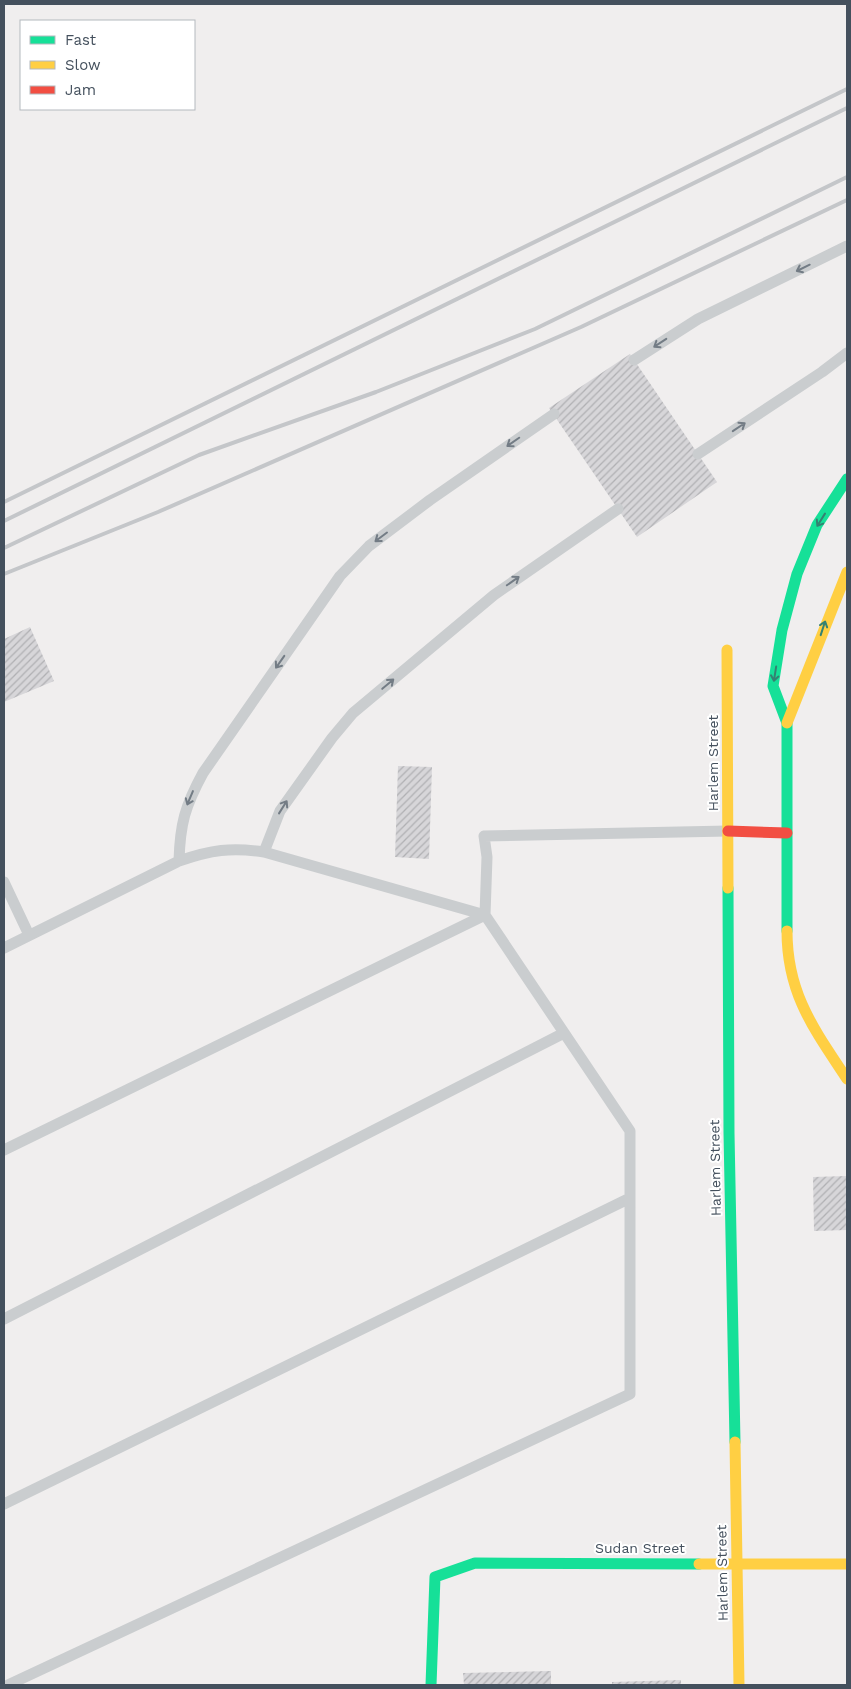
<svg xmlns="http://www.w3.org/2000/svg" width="851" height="1689" font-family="'Work Sans',sans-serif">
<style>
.building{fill:url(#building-hatch)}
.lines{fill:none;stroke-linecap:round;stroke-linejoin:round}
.lane{stroke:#cacdcf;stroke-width:11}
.fast{stroke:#16e098;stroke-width:11}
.slow{stroke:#ffcf43;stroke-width:11}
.jam{stroke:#f24e42;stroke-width:11}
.rail{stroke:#c4c6c9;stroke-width:4}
.oneway{stroke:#737c85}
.oneway2{stroke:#348272}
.labels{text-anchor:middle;stroke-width:4;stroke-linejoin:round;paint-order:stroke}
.street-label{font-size:14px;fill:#44505d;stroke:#fff}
</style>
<defs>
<pattern id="building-hatch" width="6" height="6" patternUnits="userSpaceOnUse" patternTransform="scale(1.25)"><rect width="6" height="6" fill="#d7d6d9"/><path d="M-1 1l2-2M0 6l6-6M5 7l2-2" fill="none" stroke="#b0b0b3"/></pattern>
</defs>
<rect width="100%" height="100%" fill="#f0eeee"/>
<path class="building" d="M630,354L717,482L637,537L549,408Z
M30,627L54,681L4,702V639Z
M398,766L432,767L429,859L395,857Z
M847,1176V1230L814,1231L813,1177Z
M551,1671V1685H464L463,1673Z
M681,1680V1685H612V1682Z"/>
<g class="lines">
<path class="lane" d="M634,360L698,319L847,246
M698,454L822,372L847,353
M264,852L280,811L332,738L353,713L494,595L618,509
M179,861C180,824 185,806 203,773L340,576L369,546L430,500L554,414
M4,882L29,935
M4,948L179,861C211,850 231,847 264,852L485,915
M4,1150L485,915
M4,1319L564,1033
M4,1504L630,1198
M8,1685L630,1394V1131L485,915L487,857L484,836L728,831"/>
<path class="fast" d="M728,888L729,1133L735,1442
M787,931V723L773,686L782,630L797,574L817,525L847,479
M431,1685L435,1577L475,1563L699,1564"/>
<path class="slow" d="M727,650L728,888
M787,723L847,572
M787,931C787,994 814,1029 847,1079
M735,1442L739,1685
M699,1564H847"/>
<path class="jam" d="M728,831L787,833"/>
<path class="rail" d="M4,502L847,89
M4,521L847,108
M4,548L199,455L376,392L535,329L847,177
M4,574L158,512L581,327L847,200"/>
</g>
<defs><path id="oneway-shaft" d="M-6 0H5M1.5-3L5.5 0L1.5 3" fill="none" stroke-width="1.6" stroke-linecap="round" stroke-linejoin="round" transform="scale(1.25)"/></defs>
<g class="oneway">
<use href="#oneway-shaft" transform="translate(803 268) rotate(154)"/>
<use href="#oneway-shaft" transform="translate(660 343) rotate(147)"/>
<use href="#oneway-shaft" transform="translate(739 427) rotate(-34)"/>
<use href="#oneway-shaft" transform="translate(513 442) rotate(145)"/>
<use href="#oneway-shaft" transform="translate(381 537) rotate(143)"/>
<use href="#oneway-shaft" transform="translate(513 581) rotate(-35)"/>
<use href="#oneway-shaft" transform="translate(280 662) rotate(125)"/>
<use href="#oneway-shaft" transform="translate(388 684) rotate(-40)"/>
<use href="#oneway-shaft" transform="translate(190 798) rotate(113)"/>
<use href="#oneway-shaft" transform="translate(283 807) rotate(-58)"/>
</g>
<g class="oneway2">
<use href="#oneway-shaft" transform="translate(821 520) rotate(122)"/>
<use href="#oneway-shaft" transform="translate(823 628) rotate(-72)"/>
<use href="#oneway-shaft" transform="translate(775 674) rotate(99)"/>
</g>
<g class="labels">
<g class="street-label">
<text transform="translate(713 763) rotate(-90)" y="5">Harlem Street</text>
<text transform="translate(715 1168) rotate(-91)" y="5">Harlem Street</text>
<text x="640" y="1553">Sudan Street</text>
<text transform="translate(722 1573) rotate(-91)" y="5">Harlem Street</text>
</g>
</g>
<rect width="851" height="1689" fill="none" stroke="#44505d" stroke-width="10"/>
<rect x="20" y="20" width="175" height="90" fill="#ffffff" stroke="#b4b9be"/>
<rect x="30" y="36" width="25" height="8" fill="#16e098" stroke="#b4b9be"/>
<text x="65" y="45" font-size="15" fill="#44505d">Fast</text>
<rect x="30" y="61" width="25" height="8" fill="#ffcf43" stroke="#b4b9be"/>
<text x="65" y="70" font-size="15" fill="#44505d">Slow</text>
<rect x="30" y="86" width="25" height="8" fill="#f24e42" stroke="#b4b9be"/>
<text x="65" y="95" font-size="15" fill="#44505d">Jam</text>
</svg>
